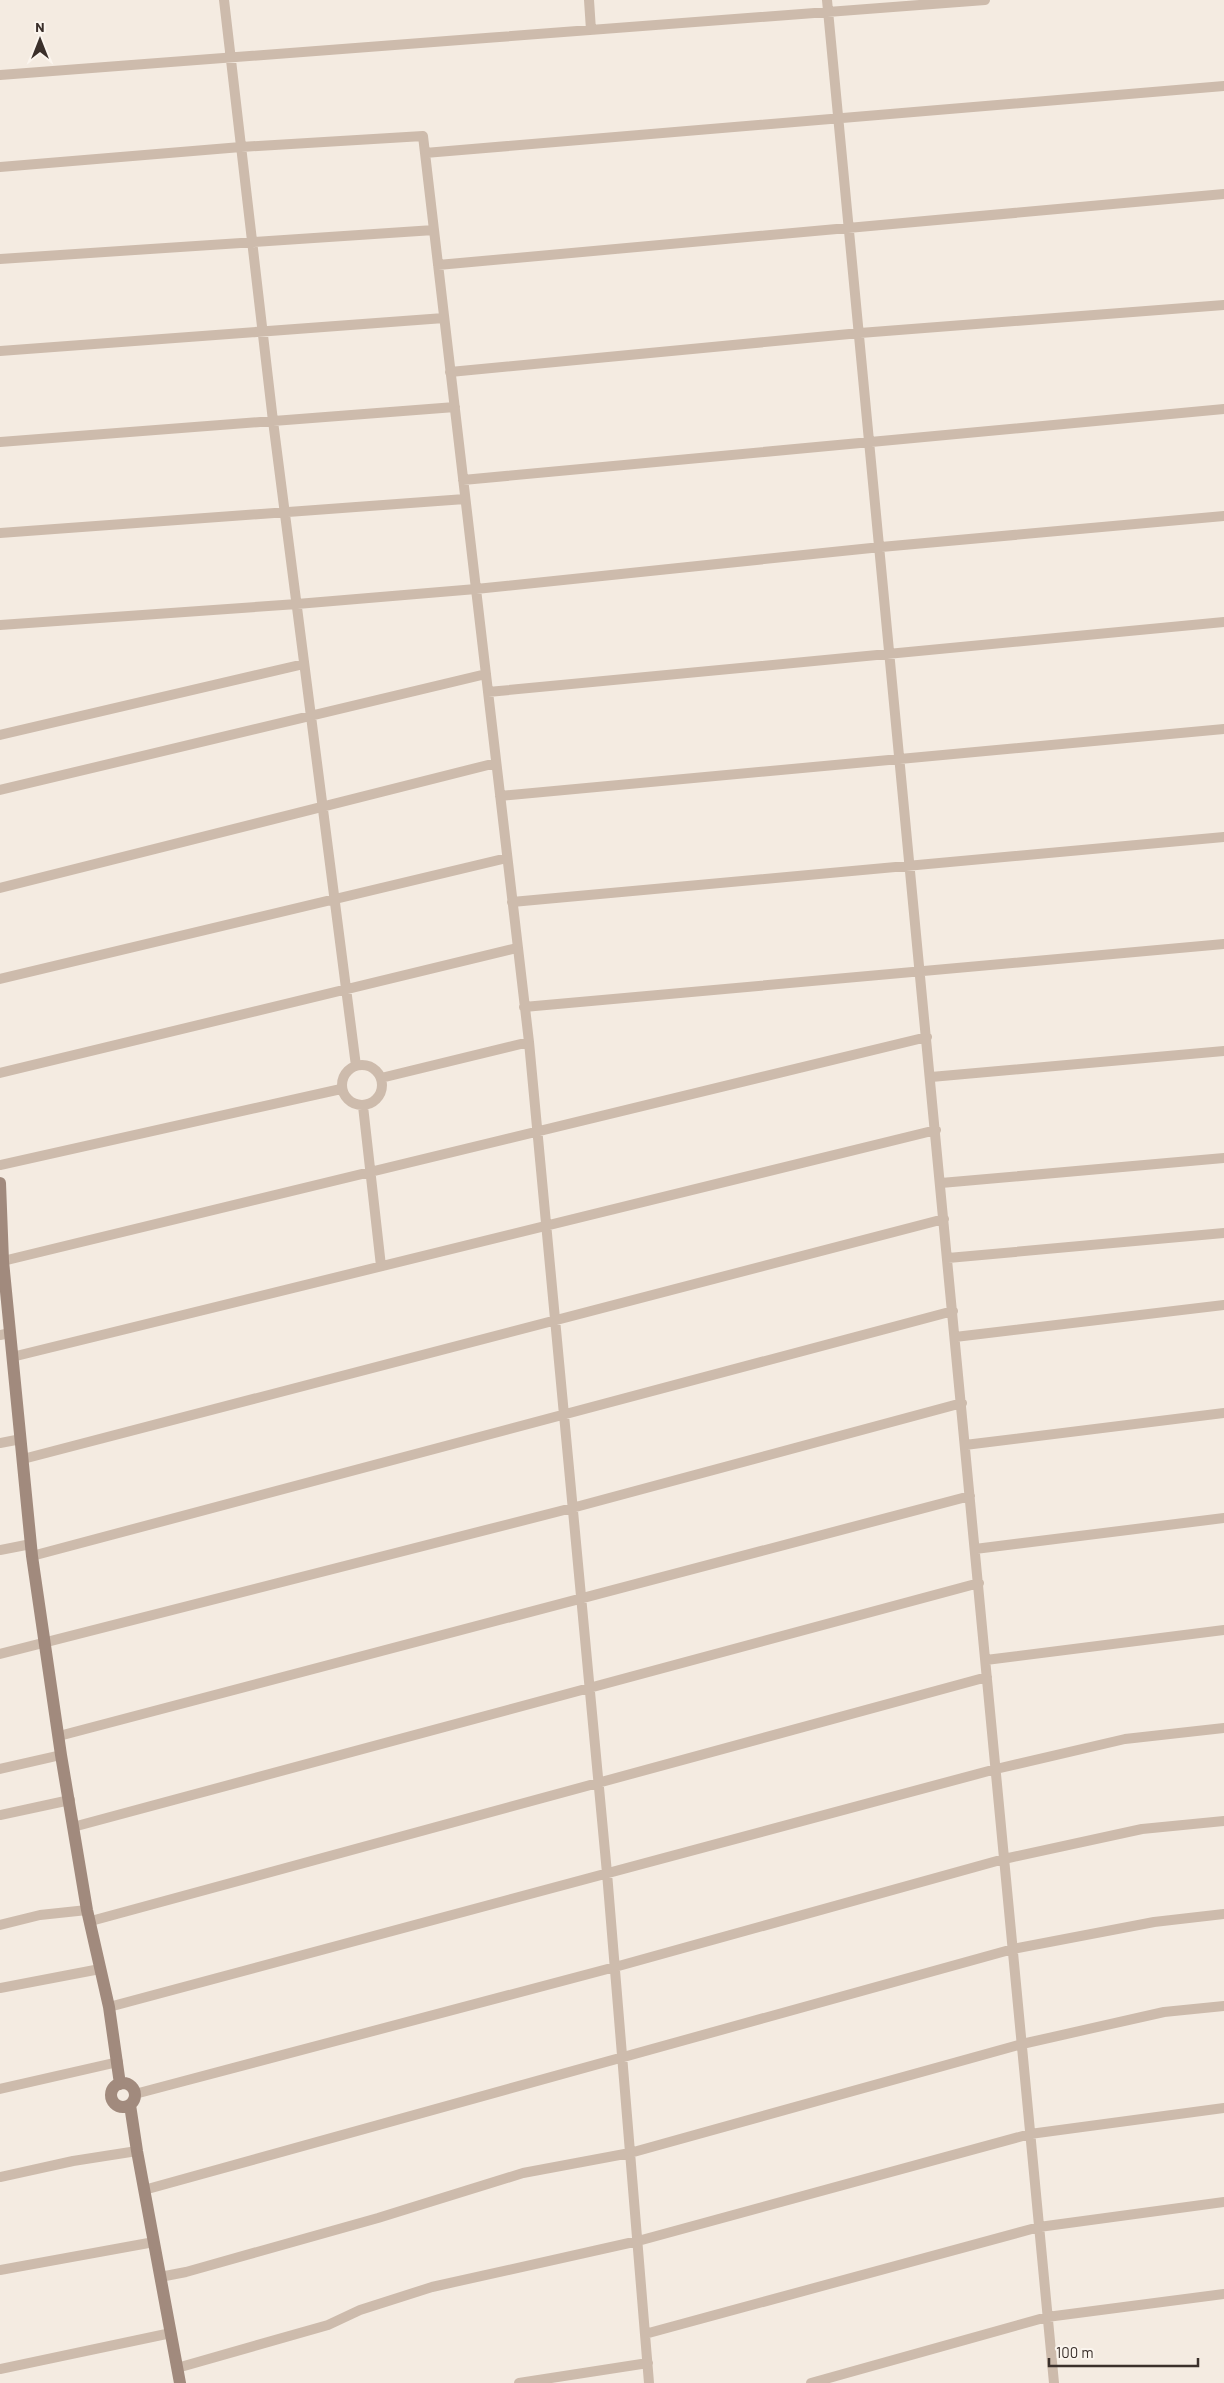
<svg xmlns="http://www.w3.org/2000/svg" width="1224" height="2383" font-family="Barlow,sans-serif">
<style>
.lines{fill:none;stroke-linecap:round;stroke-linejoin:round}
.street{stroke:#cdbbac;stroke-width:10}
.secondary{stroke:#a18a7d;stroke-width:12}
</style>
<rect width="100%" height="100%" fill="#f4ebe1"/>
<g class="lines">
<path class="street" d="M224,0L273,421L356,1066
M589,0L591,30
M827,0L1054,2383
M0,75C328,47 657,28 985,0
M425,153L1224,86
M0,167L241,147L423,136L529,1042L607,1873L649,2383
M0,259L434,230
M438,265L1224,194
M0,351L444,318
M450,372L860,333L1224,305
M0,442L455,407
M463,480L1224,409
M0,533L465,499
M0,625L297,604L476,589L881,547L1224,516
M488,692L1224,622
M0,735L304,664
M0,790L486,674
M500,796L1224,729
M0,888L496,763
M512,902L1224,837
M0,979L507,858
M524,1007L1224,944
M342 1085a20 20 0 1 1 40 0a20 20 0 1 1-40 0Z
M0,1073L517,948
M931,1077L1224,1051
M381,1078L529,1042
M363,1106L381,1266
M0,1165L341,1089
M941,1183L1224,1158
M948,1258L1224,1233
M3,1261L927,1037
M0,1335L10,1333
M955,1337L1224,1305
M12,1357L936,1130
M0,1443L21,1439
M965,1445L1224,1413
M23,1459L944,1219
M975,1549L1224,1518
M0,1550L31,1544
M32,1556L953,1311
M0,1654L572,1508L962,1403
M986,1660L1224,1630
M59,1736L970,1496
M0,1769L61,1755
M0,1815L70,1800
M73,1827L979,1583
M91,1921L987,1677
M0,1925L40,1915L87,1910
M0,1988L100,1969
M109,2007L996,1769L1125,1739L1224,1728
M0,2089L118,2062
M135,2094L615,1967L1004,1859L1142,1829L1224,1821
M0,2177L73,2161L137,2151
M144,2190L1013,1949L1154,1922L1224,1914
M0,2270L154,2242
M160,2277L186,2272L378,2218L523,2173L630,2153L1022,2044L1164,2012L1224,2006
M645,2334L1039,2227L1224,2202
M177,2368L328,2325L360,2310L432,2287L638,2241L1030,2134L1224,2108
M0,2369L171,2333
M519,2383L648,2363
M811,2383L1047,2317L1224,2294"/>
<path class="secondary" d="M0,1183L3,1261L32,1556L61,1755L87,1910L109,2007L120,2084
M111 2095a12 12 0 1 1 24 0a12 12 0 1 1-24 0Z
M130,2105L137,2151L180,2383"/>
</g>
<g transform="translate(40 40)" stroke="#fbf5ee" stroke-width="4" paint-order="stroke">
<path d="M0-4L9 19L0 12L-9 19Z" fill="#3b302b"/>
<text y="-8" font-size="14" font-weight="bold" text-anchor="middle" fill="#3b302b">N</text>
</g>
<path d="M1049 2358v8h149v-8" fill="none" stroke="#3b302b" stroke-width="2.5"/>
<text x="1056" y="2358" font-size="15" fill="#3b302b" stroke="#fbf5ee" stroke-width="4" paint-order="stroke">100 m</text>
</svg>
